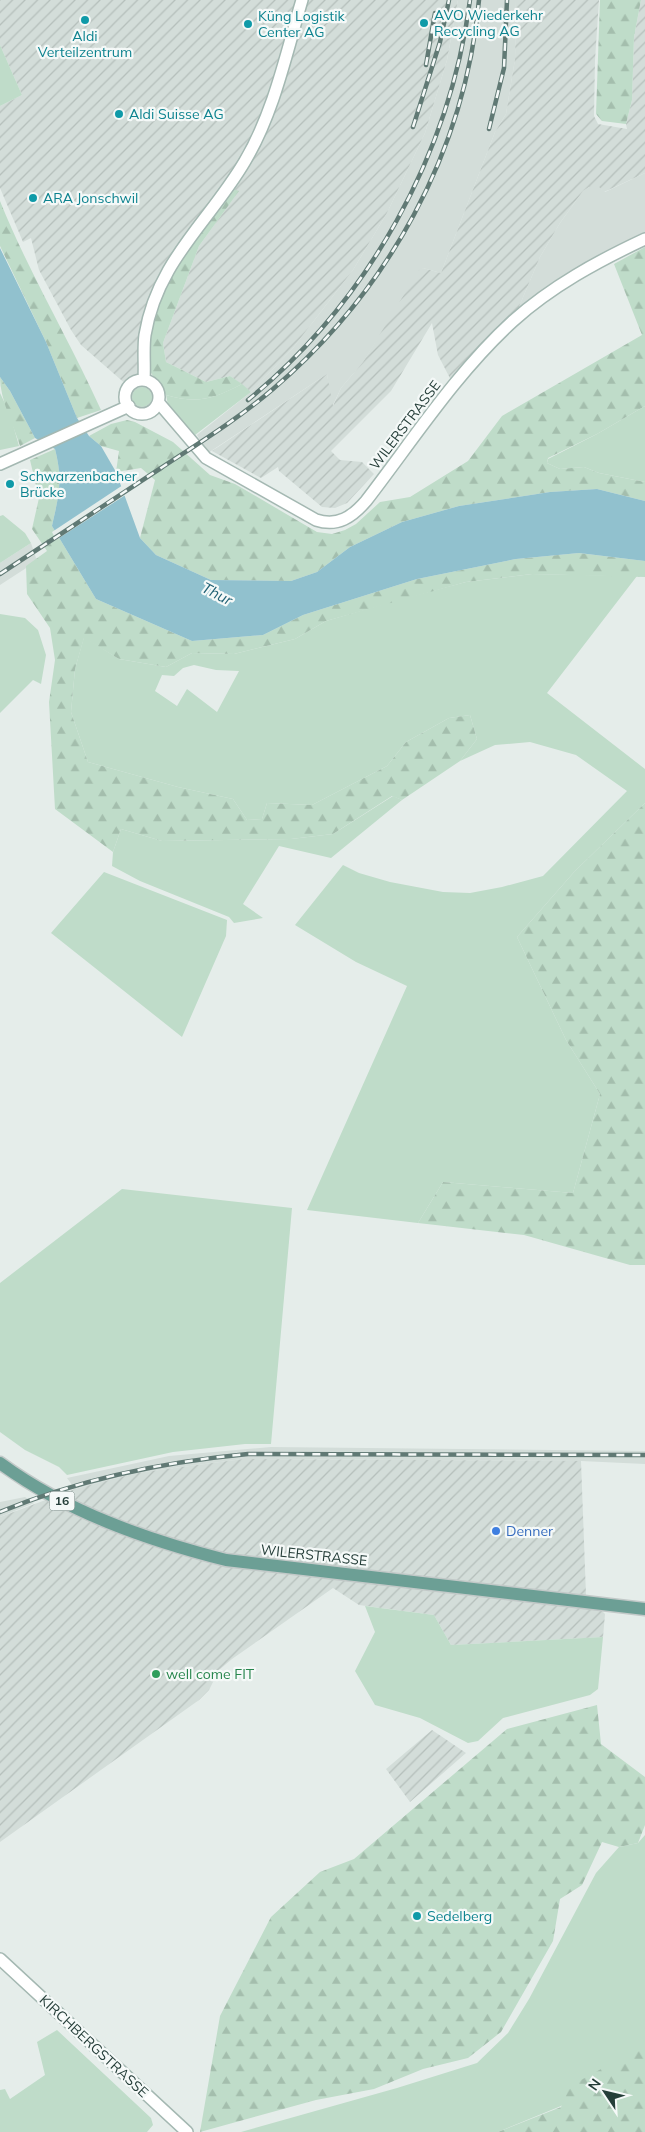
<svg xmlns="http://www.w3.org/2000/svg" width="645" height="2132" font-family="Mulish,sans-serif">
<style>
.built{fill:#d3ddd9}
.industrial{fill:url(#industrial-furrows)}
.green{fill:#bfdcc9;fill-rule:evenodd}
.forest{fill:url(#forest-firs)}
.water{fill:#91c1ce}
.pier{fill:#e5edea}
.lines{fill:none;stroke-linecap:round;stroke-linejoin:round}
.secondary-casing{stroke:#a4b8b2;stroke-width:14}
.primary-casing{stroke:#c2c9c8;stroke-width:15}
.secondary{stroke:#fff;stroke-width:11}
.primary{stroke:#6c9f95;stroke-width:12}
.rail-casing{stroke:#607974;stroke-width:4.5}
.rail{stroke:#f5f9f8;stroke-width:2.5;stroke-dasharray:8;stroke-linecap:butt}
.culture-dot{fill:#0f9aa8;stroke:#f5f9f8;stroke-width:2}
.shop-dot{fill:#3f7fe0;stroke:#f5f9f8;stroke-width:2}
.leisure-dot{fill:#2e9e5b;stroke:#f5f9f8;stroke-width:2}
.labels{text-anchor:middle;stroke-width:4.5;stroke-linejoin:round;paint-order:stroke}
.shield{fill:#f5f9f8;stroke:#637672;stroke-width:1}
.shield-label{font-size:12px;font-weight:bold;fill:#253e39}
.culture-label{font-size:14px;fill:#0d838f;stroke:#f5f9f8;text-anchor:start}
.street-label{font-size:14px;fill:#253e39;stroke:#f5f9f8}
.shop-label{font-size:14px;fill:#366cbe;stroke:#f5f9f8;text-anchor:start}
.leisure-label{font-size:14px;fill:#27864d;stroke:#f5f9f8;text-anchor:start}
.water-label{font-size:15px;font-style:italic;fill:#236376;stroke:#f5f9f8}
</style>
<defs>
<pattern id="industrial-furrows" width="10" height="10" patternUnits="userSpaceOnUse" patternTransform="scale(1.25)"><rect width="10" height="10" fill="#d3ddd9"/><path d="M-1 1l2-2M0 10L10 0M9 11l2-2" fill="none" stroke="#b5bfbb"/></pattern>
<pattern id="forest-firs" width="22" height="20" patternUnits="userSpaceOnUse" patternTransform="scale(1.25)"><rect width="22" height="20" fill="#bfdcc9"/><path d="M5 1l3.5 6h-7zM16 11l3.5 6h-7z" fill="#a4bead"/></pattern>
</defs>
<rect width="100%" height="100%" fill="#e5edea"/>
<path class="built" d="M458,0H516L515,59L506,114L495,132L441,273L423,268L363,362L341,388L332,407L327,374L208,453L197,435L251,392L293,348L353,270L387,213L425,133L447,60Z
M645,173V239L626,248L513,321L540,257L560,223L583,191L589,187H599L605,192Z
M31,543L37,561L0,585V563Z
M271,1447L645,1451V1464L581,1461L243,1459L136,1473L75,1489L67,1478L169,1456Z
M25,1497L34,1503L0,1517V1502Z"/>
<path class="industrial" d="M0,0H458L447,60L425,133L387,213L353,270L293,348L251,392L230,376L206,382L166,362L163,343L199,246L238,192L196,227L140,380L128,386L81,345L71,330L39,270L31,238L23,242L0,188V106L22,95L0,45Z
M516,0H599L595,60L594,116L598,124L627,129L626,124L632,100L634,37L641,0H645V173L604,192L599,187H589L583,191L560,223L540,257L513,321L454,386L438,355L432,323L391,391L331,451L340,460L362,462L374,474L347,503L335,508L322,507L279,471L278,467L261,478L212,451L327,374L333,406L341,388L363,362L419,270L423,268L441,273L495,132L506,114L515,59Z
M243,1459L581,1461L586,1595L605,1614L603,1637L451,1645L434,1615L359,1605L333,1588L232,1659L219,1670L209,1690L199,1700L0,1842V1517L75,1489L136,1473Z
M432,1730L466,1753L410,1802L386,1769Z"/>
<path class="green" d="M0,45L22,95L0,106Z
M242,384L251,392L195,435L168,405L166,395C198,404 213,399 242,384Z
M132 397a10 10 0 1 1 20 0a10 10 0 1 1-20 0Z
M0,393L10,414L19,446L0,450Z
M645,406V482L599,473L584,467L560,469L547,463L548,459L597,434Z
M3,515L25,533L31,543L0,563V516Z
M532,574L637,576L547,693L645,769V803L575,871L517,937L566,1040L600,1094L573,1193L443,1182L418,1223L307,1210L407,986L356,962L295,925L343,865L359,873L390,882L443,892L470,893L502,887L543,876L627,791L576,755L530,742L495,745L460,761L477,739L470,715L449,718L406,742L387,766L312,805L267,803L262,819L247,820L233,799L178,787L88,762L71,712L75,669L84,637L119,659L166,667L192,653L234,654L295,639L326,621L398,600L466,582ZM194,665L216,670L239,671L217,712L187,689L177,706L155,691L162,675L174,676L183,668Z
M0,614L25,618L38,630L46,655L41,684L33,680L0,713Z
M393,796L402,800L331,858L279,846L243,904L263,918L234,923L229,917L140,881L112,866L113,852L121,829L162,841L291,839L333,834Z
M104,872L227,920L226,936L182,1037L51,933Z
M122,1189L292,1208L271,1444H245L173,1452L67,1475L59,1467L25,1450L0,1432V1283Z
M365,1606L434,1615L451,1645L603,1637L598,1689L590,1695L503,1718L478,1741L468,1743L420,1718L375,1705L355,1671L375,1632Z
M645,1835V2047L561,2106L498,2132H241L397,2088L477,2063L508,2033L529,1999L596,1873L619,1847L638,1843Z
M57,2030L151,2118L153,2125L147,2132H0V2090L5,2089L10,2099L45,2075L37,2042Z"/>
<path class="forest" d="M600,0H641L634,37L632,100L626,124L602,121L596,114Z
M227,187L239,191L199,246L163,343L166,362L206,382L230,376L242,384C214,399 197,404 166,395L145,364L155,300Z
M0,201C29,273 69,339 101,410L77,418L46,342L0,246Z
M645,247V406L597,434L548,458L547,463L560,469L584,467L599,473L645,482V501L597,489L550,492L459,506L402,522L350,547L317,572L291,581L211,580L156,555L140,538L155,480L141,468L116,472L119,451L101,446L89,436L111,424L127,420L135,422L173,442L210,475L235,484L317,532L332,534L345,530L356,524L380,502L410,497L468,461L502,416L642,335L614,264Z
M0,377L10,391L35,438L20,446C13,423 0,400 0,377Z
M55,449C63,481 59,494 52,526L96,599L192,641L263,635L303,615L417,579L516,559L579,553L645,561V577L532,574L466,582L326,621L295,639L234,654L192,653L166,667L119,659L84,638L75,669L71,712L88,762L178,787L233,799L247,820L262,819L267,803L312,805L387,766L406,742L449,718L470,715L477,739L460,761L402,800L392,796L333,834L291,839L162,841L121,829L113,852L55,809L49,702L55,660L50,628L27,594L26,566L47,551L32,529L39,498L30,460Z
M645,803V1265H630L524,1235L418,1223L443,1182L573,1193L600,1094L566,1040L517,937L575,871Z
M597,1705L601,1744L645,1777V1825L638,1843L619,1847L602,1842L582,1885L560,1899L553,1941L501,2032L468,2058L423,2069L374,2089L316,2100L200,2132L220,2016L271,1917L320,1872L354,1859L507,1729Z
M645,2045V2132H498L561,2107L570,2086Z"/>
<path class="water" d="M0,248L46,342L77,418L89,436L101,446L116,472L140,538L156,555L211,580L291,581L317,572L350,547L402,522L459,506L550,492L597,489L645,501V561L579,553L516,559L417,579L303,615L263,635L192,641L96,599L52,526C59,494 63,481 55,449L35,438L10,391L0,377Z"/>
<path class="pier" d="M123,485L127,494L56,540L52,532Z"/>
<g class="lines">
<g class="secondary-casing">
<path id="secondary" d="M144,380C145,365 143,349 145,335C157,261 210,221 245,161C274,112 286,54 302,0
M125 397a17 17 0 1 1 34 0a17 17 0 1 1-34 0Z
M159,403L206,458L316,520C338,527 352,517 366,501C413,440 456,373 513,321C552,286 598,261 645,239
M0,464L129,406
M0,1959L187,2132"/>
</g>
<g class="primary-casing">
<path id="primary" d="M0,1463C67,1512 147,1540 226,1560L645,1609"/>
</g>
<use href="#secondary" class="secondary"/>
<use href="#primary" class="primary"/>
<g class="rail-casing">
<path id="rail" d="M426,65L435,13
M413,127L440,42L449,0
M489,129L504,68L507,0
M248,400C368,302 450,154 470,0
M0,574C54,539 107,503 161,468C199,443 238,419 273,389C388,291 465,152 479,0
M0,1512C80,1479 162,1462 248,1454L645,1455"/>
</g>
<use href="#rail" class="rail"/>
</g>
<g class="culture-dot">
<circle cx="85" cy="20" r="5"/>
<circle cx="424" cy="23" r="5"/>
<circle cx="248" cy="24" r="5"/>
<circle cx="119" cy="114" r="5"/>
<circle cx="33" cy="198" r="5"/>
<circle cx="10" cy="484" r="5"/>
<circle cx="417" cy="1916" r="5"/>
</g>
<circle class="shop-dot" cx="496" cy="1531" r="5"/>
<circle class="leisure-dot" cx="156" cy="1674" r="5"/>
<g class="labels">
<rect class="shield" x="49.5" y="1491.5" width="25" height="19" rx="4"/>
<g class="shield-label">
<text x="62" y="1505">16</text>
</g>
<g class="culture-label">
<text x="434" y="20">AVO Wiederkehr<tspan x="434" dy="16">Recycling AG</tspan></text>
<text x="258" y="21">Küng Logistik<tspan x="258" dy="16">Center AG</tspan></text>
<text x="85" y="41" text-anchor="middle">Aldi<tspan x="85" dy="16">Verteilzentrum</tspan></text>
<text x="129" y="119">Aldi Suisse AG</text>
<text x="43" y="203">ARA Jonschwil</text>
<text x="20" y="481">Schwarzenbacher<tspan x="20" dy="16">Brücke</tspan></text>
<text x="427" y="1921">Sedelberg</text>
</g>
<g class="street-label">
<text transform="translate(405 425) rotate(-53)" y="5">WILERSTRASSE</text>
<text transform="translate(314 1555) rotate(6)" y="5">WILERSTRASSE</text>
<text transform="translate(94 2046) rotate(43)" y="5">KIRCHBERGSTRASSE</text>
</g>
<g class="shop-label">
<text x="506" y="1536">Denner</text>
</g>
<g class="leisure-label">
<text x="166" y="1679">well come FIT</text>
</g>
<g class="water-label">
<text transform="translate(217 594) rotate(28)" y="5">Thur</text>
</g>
</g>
<g transform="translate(605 2092) rotate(305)" stroke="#f5f9f8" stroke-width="4" paint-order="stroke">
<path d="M0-4L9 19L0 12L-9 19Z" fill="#253e39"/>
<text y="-8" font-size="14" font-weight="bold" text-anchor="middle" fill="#253e39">N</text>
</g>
</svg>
